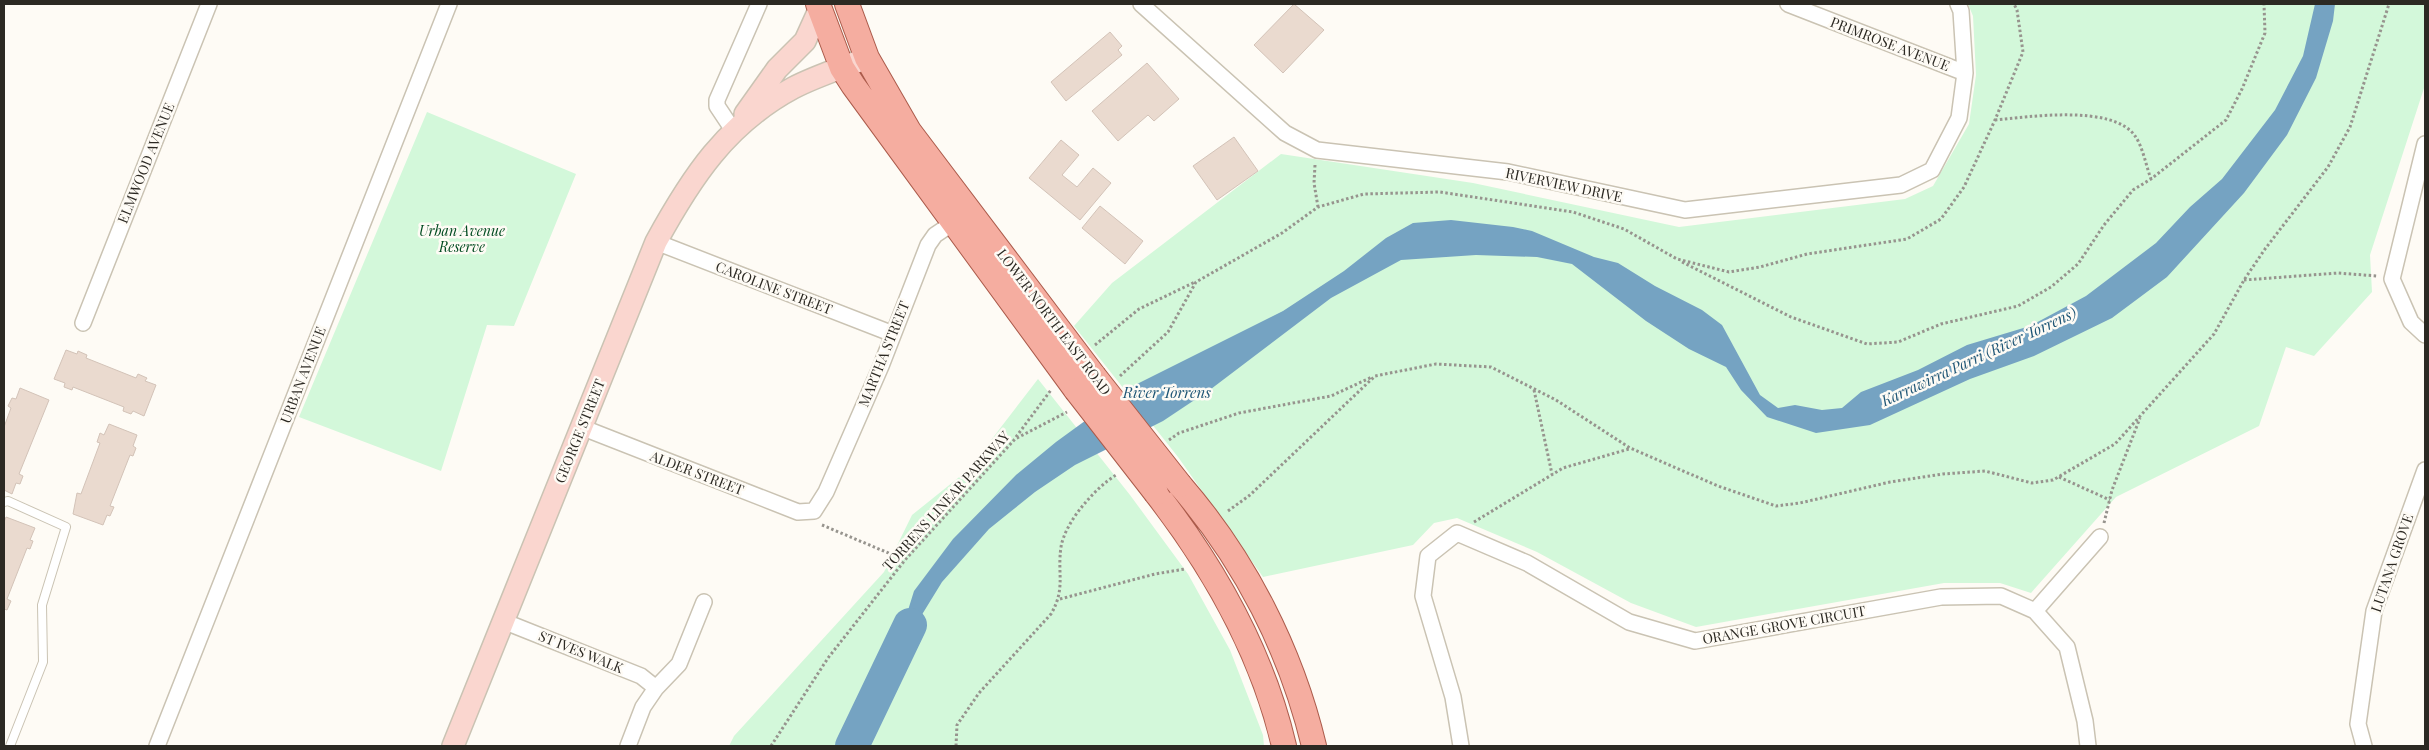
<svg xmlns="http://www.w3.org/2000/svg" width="2429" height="750" font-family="'Playfair Display',serif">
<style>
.green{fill:#d3f8da}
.water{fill:#75a3c2}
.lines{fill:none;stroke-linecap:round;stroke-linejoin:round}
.river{stroke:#75a3c2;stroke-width:34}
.building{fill:#eadacf;stroke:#d3c3b8}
.lane-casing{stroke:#cac3b3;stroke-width:10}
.street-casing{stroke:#cac3b3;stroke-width:18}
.secondary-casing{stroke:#cac3b3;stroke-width:24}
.primary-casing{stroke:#ab5b4b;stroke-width:26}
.path{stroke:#97948e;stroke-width:3;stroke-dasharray:2.5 2.5;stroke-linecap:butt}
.lane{stroke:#fff;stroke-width:8}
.street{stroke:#fff;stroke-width:15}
.secondary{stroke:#fad6cf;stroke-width:21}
.primary{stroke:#f5ada0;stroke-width:24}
.primary-bridge-casing{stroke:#ab5b4b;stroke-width:26;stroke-linecap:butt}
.primary-bridge{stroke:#f5ada0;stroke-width:24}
.labels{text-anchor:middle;stroke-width:5;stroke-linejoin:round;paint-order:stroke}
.street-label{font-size:14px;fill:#2c2923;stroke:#fefbf5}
.park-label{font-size:14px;font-style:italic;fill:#004b20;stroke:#fefbf5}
.water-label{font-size:15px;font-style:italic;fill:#1e5575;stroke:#fefbf5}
</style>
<rect width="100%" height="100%" fill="#fefbf5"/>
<path class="green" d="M1968,4H2425V85L2370,255L2372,292L2314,356L2286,347L2259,426L2116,497L2031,593L2000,583H1944L1696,627L1631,603L1537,552L1457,518L1434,523L1413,545L1263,577L1178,457L1074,326L1112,283L1281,154L1473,183L1679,227L1905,199L1933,186L1969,124L1976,75L1973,16Z
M427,112L576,174L514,326L487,325L441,471L299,417Z
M1038,379L1130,495L1188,574L1230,650L1263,735L1264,746H729L734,736L884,572L912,515L968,470Z"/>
<path class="water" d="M2315,4H2335L2333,21L2316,78L2287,135L2244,193L2167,277L2112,318L2034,356L1970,379L1870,425L1816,433L1767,417L1741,390L1726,367L1689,349L1646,321L1572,264L1537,257L1476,255L1401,260L1331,298L1211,389L1163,421L1075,465L1035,492L989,529L942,582L891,665L914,591L953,539L1016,475L1056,442L1133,386L1283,311L1344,271L1386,238L1413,223L1451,220L1513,227L1532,231L1594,257L1618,263L1655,286L1702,310L1722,325L1760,395L1778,408L1795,405L1822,410L1842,408L1861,392L1918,370L1967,345L2030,326L2086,296L2156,243L2190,207L2222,179L2275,110L2303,56Z"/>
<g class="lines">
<path class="river" d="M852,746L910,625"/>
</g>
<path class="building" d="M1294,4L1324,30L1283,73L1254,45Z
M1110,32L1122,46L1118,50L1122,55L1066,101L1051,82Z
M1147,63L1179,99L1154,121L1148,115L1118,141L1092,111Z
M1234,137L1258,171L1217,200L1193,166Z
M1061,140L1079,155L1062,175L1077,187L1093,168L1111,183L1080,220L1029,178Z
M1100,206L1143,241L1125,264L1082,228Z
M66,350L77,354L78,351L87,355L86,358L136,378L138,374L147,378L145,381L156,385L144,416L133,411L131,414L123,411L124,407L73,387L72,390L64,387L65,383L54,379Z
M20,388L49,400L19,474L23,476L20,484L16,483L12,494L4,490V427L11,408L8,406L12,398L16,399Z
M109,424L137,435L133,446L136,448L133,456L130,455L110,506L114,507L110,516L107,515L103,525L73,514L77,493L81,494L100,443L97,442L100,433L104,435Z
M6,517L35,528L30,540L33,541L30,549L27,548L7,599L11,601L7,610L4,609V522Z"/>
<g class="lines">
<g class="lane-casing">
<path id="lane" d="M4,502L8,501L66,527L42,605L43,662L10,746"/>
</g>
<g class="street-casing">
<path id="street" d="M1141,4L1285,133L1317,150L1508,172L1685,210L1901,185L1932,170L1959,118L1965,73L1961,11L1958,4
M1788,4L1965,73
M733,130L717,106V100L759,4
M2425,144L2392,279L2411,322L2425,335
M656,242L893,334
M83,323L209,4
M581,427L798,512L814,511L826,492L881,366L928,245L935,235L959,219
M2035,611L2100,537
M503,621L641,676L656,688
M157,746L449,4
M628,746L643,707L656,688L679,664L704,602
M1461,746L1453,697L1423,596L1428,556L1457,533L1527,563L1629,622L1695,641L1941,597L2001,596L2035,611L2067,647L2085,721L2088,746
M2364,746L2358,724L2374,611L2425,470"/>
</g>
<g class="secondary-casing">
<path id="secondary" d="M745,114L777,69L805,41L820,8
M453,746L656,242C691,178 726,124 793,88C816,76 842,68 867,58"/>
</g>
<g class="primary-casing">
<path id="primary" d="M818,4L842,68L853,85L1076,390
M847,4L867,58L909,131L1094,376
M1180,485C1245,560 1291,650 1314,746
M1156,493C1215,569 1262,652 1284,746"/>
</g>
<path class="path" d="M1995,120C2028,117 2113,104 2135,136C2143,147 2146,166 2151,179
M1315,165L1314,183L1318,207
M1682,262L1791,317L1867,344L1898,342L1941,324L2018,306L2051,287L2078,264L2104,225L2133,190L2151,179L2226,120L2242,89L2265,33L2264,4
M2244,280L2338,273L2377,276
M1095,345L1139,309L1195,282
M1120,376L1168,332L1196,282L1282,233L1318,207L1364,194L1440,192L1573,212L1624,229L1677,259L1729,272L1760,267L1807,254L1907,239L1941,219L1964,187L1995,120L2023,52L2017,10L2014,4
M1534,390L1552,474
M1016,437L1051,390
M1169,440L1179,433L1239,413L1331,396L1372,377
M2059,477L2110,500
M1228,511L1250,495L1375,376L1436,364L1491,367L1556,400L1630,448L1718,486L1776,506L1800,503L1890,482L1943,474L1985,471L2032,483L2053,480L2115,444L2214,334L2244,280L2265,249L2328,167L2350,127L2389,4
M1474,522L1563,468L1629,449
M2104,523L2112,490L2140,418
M822,525L905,560
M1060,599L1155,574L1185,569
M771,746L828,658L905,560L1015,439L1067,412
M956,746L957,725L979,693L1051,614C1066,588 1057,574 1061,547C1065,522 1095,488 1116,475"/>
<use href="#lane" class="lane"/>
<use href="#street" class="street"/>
<use href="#secondary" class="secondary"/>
<use href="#primary" class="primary"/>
<g class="primary-bridge-casing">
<path id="primary-bridge" d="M1094,376L1180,485
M1076,390L1156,493"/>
</g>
<use href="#primary-bridge" class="primary-bridge"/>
</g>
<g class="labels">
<g class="street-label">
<text transform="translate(1890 44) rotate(21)" y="5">PRIMROSE AVENUE</text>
<text transform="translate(146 163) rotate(-68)" y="5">ELMWOOD AVENUE</text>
<text transform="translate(1564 185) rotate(12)" y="5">RIVERVIEW DRIVE</text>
<text transform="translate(774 288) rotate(21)" y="5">CAROLINE STREET</text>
<text transform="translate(1054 322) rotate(53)" y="5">LOWER NORTH EAST ROAD</text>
<text transform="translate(884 354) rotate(-68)" y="5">MARTHA STREET</text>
<text transform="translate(303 375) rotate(-69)" y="5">URBAN AVENUE</text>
<text transform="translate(580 431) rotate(-68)" y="5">GEORGE STREET</text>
<text transform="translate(697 473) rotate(21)" y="5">ALDER STREET</text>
<text transform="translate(946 501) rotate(-48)" y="5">TORRENS LINEAR PARKWAY</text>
<text transform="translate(2392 563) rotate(-71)" y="5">LUTANA GROVE</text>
<text transform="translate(1784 625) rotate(-10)" y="5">ORANGE GROVE CIRCUIT</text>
<text transform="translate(581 652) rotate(22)" y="5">ST IVES WALK</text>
</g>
<g class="park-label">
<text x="462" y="236">Urban Avenue<tspan x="462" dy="16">Reserve</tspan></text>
</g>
<g class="water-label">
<text transform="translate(1979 357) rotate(-25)" y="5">Karrawirra Parri (River Torrens)</text>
<text x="1167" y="398">River Torrens</text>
</g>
</g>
<rect width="2429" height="750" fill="none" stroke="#2c2923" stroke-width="10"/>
</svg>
